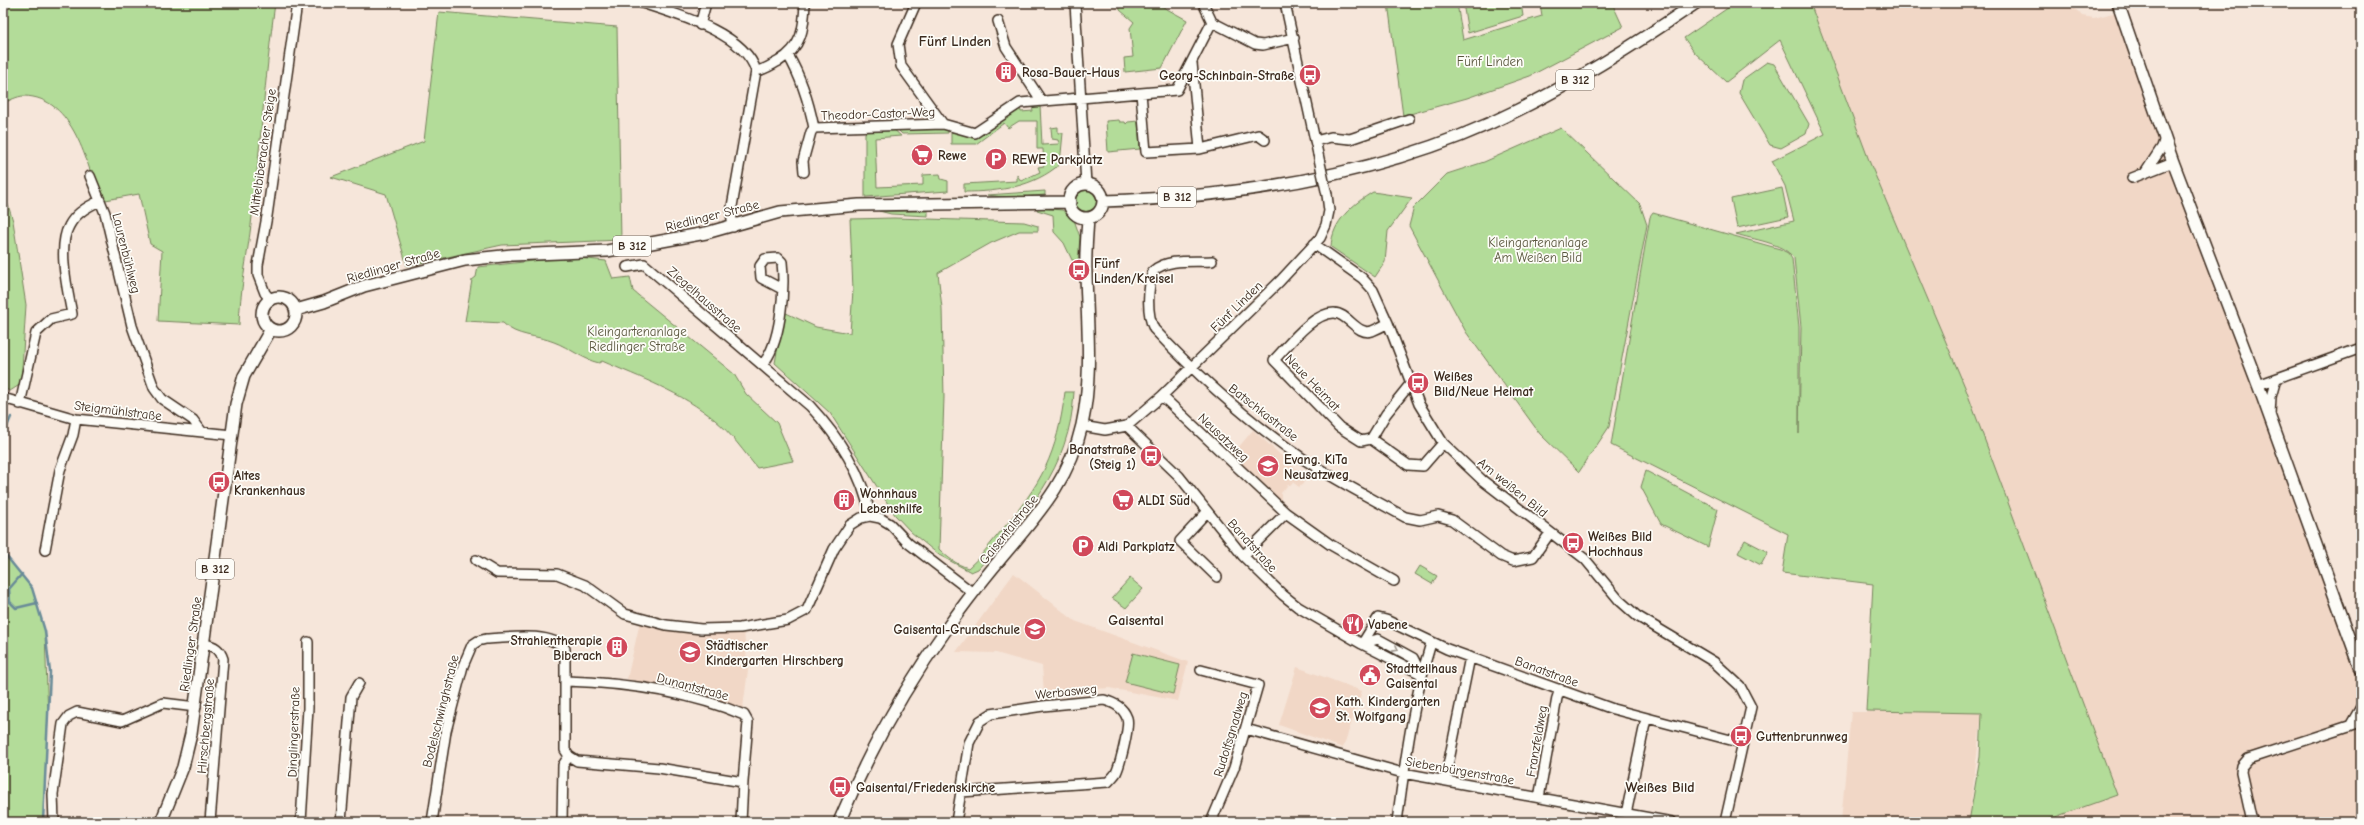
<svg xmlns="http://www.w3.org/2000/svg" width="2364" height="825" font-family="'Comic Neue',sans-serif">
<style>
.built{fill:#f1d7c6}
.green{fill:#b3dc99;stroke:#77835c}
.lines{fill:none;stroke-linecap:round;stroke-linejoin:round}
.stream{stroke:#698b98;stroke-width:2.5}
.minor-casing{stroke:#3b2a1e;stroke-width:12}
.major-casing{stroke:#3b2a1e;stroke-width:14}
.minor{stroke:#fdfcf7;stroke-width:9}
.major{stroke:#fdfcf7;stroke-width:11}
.minor-bridge-casing{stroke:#3b2a1e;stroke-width:12;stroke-linecap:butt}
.minor-bridge{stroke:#fdfcf7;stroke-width:9}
.oneway{stroke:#9c938a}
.labels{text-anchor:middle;stroke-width:3.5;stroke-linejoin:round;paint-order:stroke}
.shield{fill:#fdfcf7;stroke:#75695f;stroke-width:1}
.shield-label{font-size:12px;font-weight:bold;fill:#3b2a1e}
.park-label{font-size:13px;fill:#59563d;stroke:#fdfcf7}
.poi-label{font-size:13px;font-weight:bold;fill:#3b2a1e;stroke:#fdfcf7;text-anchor:start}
.street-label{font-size:13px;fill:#3b2a1e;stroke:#fdfcf7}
.neighbourhood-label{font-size:14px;font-weight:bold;fill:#3b2a1e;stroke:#fdfcf7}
</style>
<rect width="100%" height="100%" fill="#f6e6da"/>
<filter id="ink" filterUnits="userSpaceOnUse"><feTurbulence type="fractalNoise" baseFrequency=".025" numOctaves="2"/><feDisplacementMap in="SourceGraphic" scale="8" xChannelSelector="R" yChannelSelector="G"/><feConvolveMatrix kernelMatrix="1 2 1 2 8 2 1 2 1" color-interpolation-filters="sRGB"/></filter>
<g filter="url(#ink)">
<path class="built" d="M1810,3H2070L2082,16L2094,18L2121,11L2354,657L2361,696V822H2041L2116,795L1965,387L1870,163Z
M1253,430L1305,477L1303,484L1299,487L1291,481L1293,483L1290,486L1288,485L1281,493V501L1279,503L1255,481L1256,478L1232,455Z
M1014,573L1075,621L1188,662L1178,701L1109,688L1044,693L1042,666L996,653L956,652Z
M640,622L700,633L744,632L748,670L743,708L627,679Z
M1297,667L1362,691L1343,748L1279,725Z
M1851,712H1982L1969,822H1841Z"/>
<path class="green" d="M3,3H275C265,77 260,151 251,225C247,258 240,291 239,325L158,321L162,251L150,244L139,194L100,201C87,164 74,97 24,96C17,96 9,101 3,103Z
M1119,3H1156L1187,20L1162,68L1125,72L1124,58L1133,57L1130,28L1134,22L1120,10Z
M1388,3H1457L1463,40L1542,16L1540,3H1612L1623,27L1530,76L1467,98L1403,116Z
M1463,3H1521L1523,16L1468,33Z
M1735,3H1810L1870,163L1965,387L2117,795L2041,822H1969L1980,757L1982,713L1866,711L1873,584L1782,573L1788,534L1611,445L1650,217L1653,213L1780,249L1788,253L1792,259L1799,327V434L1801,327L1794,258C1781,242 1754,240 1736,234L1794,221L1785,186L1772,161L1825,134L1780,40L1726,82L1694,52L1684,38Z
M439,12L617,27L621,240L502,245L407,266L386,194L331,177L424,141Z
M1767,62L1774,64L1809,124L1806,134L1781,148L1770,145L1739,93L1742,80Z
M1032,105H1040L1042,145L1059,144L1058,140L1052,139L1051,128L1058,127V133H1063L1060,164C1034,187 998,192 964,192V184L1017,181V175L1021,181L1040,172L1038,167L1044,166L1043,149H1037V121H1019L1008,128L1004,123L976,144H951V131L975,138L1020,107L1021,112L1033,111Z
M1119,120L1120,122H1125L1126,124L1128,122L1138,121L1140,149L1108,152L1106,121Z
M939,127L948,130V133L902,134L898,130L899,128Z
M872,128H892L901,136L875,138L877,187L923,185V175L940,174L941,179L948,181V191L865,197V133Z
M1561,128L1640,204L1647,225L1609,427L1579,472L1540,434L1466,332L1409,226L1414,207L1447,174L1484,162Z
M1782,188L1788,217L1737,228L1731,199Z
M3,189L13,221L26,305L21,384L10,391L3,388Z
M1075 201a11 11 0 1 1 22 0a11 11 0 1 1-22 0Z
M1045,191V195L1010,198L987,195Z
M1373,192L1412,198L1388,231L1385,262L1375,277L1331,247C1332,221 1353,204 1373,192Z
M1038,208L1062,210L1073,217L1080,237L1078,261L1072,260L1064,243L1054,232L1053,215L1037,210Z
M879,211H928V216L891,214Z
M894,218L1024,222L1038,226V231H1019L991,243L938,273L942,308L944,397L939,549C948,558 956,564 968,568C981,557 990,544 1001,531C1042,483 1057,455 1065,392H1074C1070,470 1026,514 978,569L971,572L939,555L911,532L895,515L830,413L775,363L784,312L816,327L850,333L853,290L850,219Z
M569,257L606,261L613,279L630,277L633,291L734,374L746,394L777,423L793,461L757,468C744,452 731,433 715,420C681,392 641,378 602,361L599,363C582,359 570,348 554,342C537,335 516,337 503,323L465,321L472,280L476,277L478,267Z
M1646,471L1718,509L1708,547L1661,524L1641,487Z
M1745,540L1768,552L1761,565L1738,553Z
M3,552L32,588L45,631L48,719L43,822H3Z
M1420,566L1437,576L1432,584L1415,574Z
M1130,578L1143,589L1126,608L1112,598Z
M1133,653L1180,665L1173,694L1125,682Z"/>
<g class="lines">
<path class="stream" d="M3,436L11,417
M3,552L32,588L45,631L50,672L43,822
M22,574L9,589L10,602L16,608L37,603"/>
<g class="minor-casing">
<path id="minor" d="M642,3C676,14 745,33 756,71L731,212L733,227
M916,3L898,44L901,66L943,124L975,133L1020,103L1177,90L1212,22
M1075,3L1086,184
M1203,3L1212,22L1255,44L1263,45L1294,38
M1285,3L1318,154
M998,21L1006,47L1041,100
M700,25L706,3
M788,55C801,77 809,103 814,128L943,124
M1192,63L1200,149
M756,71C765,70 771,65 779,61C802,47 804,29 805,3
M1141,93L1146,152L1200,149L1258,135L1265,140
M1315,141L1331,137L1350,139L1409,119
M804,172L803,161L811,132L814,128
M2145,173L2162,147L2165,138
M90,176L105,213L132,326L154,388L162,399L193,420L202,432
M2132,178L2173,162
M1314,244L1362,278L1373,290L1388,323L1419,404L1443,443L1482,480L1585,559L1619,600L1637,616L1714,662L1740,686L1751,707L1725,822
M1212,261C1193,262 1168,258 1153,271C1148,288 1146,313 1154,329C1199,377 1248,421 1302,458C1335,480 1371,498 1405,517L1420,520L1438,516L1452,520L1501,556L1513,561L1533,557L1550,533
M627,267L644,264L810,406C838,436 864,476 870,516
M270,299L265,293L258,275V265L267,216L297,3
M1388,323C1383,326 1377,329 1372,331C1357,336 1348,313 1334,313C1312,313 1288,346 1274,360L1339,427L1361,441L1371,439L1408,465L1423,466L1443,443
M762,365C781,344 785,290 782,262L778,258L765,259L760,266L761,278L782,289
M2258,385L2361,348
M1162,396L1286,513L1331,545L1394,581
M3,398L76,419L232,435
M20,404L36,333L51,319L72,314C68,292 57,247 69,226C75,214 88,206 100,201
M2270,414L2271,397L2276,379
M1082,426L1105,430L1127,426L1162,396L1280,281L1320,238L1326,225L1329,211L1327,195
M1127,426L1179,476L1243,556L1283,595L1298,607L1362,644L1421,674
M1371,439L1386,414L1411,383
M1207,512L1180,541L1217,577
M45,550L60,470L73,435L76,419
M1243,556L1286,513
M476,560L497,573L557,574L585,585L625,614L666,625L701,629L740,628L788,620L807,610L834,549L850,525L861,518L870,516L880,518L890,524L908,543L973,593
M204,644C215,646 220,649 223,659L210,822
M1362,644L1378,618L1386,620L1447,649L1613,709L1742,743
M1362,644L1378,639L1413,658L1421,674
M1201,670L1258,685L1234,768L1211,822
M566,681C627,683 688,691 744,715L748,722L743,782
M2350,726L2361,707
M1246,729L1403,773L1672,822
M1445,780L1470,657
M1539,798L1557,698L1560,689
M1626,814L1646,719
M54,822L53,794L63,724L69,716L77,712L122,721L163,703L196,707
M301,822L308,708V642
M341,822L351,697L359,683
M432,822L446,731L463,666L472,645L478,641L486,639C508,638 550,631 565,649V750L569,756L577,761L659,768L743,782L741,822
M562,822L563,765L569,756
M956,822L969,743L980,721L991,714L1043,706L1104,700C1114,703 1123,707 1127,718C1130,726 1120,765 1116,773C1114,776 1111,779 1108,782L961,792
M1397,822C1405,762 1413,701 1431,643
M2252,822L2241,772L2242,766L2248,759L2361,722"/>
</g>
<g class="major-casing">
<path id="major" d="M2118,3L2173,162L2260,390L2361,669
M1069 201a17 17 0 1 1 34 0a17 17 0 1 1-34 0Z
M1103,201C1245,197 1391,174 1518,110C1581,79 1639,42 1696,3
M262 314a17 17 0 1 1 34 0a17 17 0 1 1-34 0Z
M296,310L324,302L364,286L465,260L512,255L607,251L706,233L780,212L859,205L1070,202
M161,822L183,767L191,734L236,404L244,376L271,329
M839,822C868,753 904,688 948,627C968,598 990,571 1013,544C1044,507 1071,474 1082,425C1093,375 1087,323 1086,273C1085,255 1087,236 1088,218"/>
</g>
<use href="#minor" class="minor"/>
<use href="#major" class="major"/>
<g class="minor-bridge-casing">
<path id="minor-bridge" d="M1318,154L1327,195"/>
</g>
<use href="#minor-bridge" class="minor-bridge"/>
</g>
<defs><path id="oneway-chevron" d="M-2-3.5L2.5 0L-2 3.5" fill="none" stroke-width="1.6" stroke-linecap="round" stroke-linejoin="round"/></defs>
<use class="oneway" href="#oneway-chevron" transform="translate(1396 649) rotate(28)"/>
</g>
<defs>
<g id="building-disc" transform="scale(1.15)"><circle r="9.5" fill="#d1495b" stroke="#fdfcf7"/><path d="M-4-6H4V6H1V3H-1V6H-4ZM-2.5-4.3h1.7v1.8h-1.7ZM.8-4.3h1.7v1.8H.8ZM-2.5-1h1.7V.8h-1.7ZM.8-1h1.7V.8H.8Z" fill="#fff"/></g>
<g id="bus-disc" transform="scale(1.15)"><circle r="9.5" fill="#d1495b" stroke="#fdfcf7"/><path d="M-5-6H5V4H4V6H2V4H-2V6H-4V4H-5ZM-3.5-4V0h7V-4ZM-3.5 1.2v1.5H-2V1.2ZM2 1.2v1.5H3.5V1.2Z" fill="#fff"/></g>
<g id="supermarket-disc" transform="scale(1.15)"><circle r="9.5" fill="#d1495b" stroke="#fdfcf7"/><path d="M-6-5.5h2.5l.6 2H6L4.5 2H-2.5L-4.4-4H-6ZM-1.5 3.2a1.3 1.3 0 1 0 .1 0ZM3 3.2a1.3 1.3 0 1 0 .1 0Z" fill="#fff"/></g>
<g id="parking-disc" transform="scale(1.15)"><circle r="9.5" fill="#d1495b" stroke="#fdfcf7"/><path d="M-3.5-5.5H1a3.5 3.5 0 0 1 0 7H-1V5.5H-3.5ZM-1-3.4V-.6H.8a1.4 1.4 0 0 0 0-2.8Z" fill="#fff"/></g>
<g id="school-disc" transform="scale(1.15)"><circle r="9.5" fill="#d1495b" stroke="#fdfcf7"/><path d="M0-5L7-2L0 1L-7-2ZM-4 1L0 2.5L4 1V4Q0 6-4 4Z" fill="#fff"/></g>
<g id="restaurant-disc" transform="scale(1.15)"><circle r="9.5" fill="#d1495b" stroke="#fdfcf7"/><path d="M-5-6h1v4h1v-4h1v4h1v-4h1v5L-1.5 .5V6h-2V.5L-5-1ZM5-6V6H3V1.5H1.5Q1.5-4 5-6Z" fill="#fff"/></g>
<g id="civic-disc" transform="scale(1.15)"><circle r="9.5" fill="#d1495b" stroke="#fdfcf7"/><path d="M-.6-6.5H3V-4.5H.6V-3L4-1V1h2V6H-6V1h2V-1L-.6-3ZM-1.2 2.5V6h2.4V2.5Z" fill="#fff"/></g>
</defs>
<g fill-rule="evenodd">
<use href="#building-disc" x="1006" y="72"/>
<use href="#bus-disc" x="1310" y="75"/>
<use href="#supermarket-disc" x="922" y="155"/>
<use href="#parking-disc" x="996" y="159"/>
<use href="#bus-disc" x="1079" y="270"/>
<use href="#bus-disc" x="1418" y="383"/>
<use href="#bus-disc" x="1151" y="456"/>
<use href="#school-disc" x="1268" y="466"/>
<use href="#bus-disc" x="219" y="482"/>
<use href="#building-disc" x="844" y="500"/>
<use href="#supermarket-disc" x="1123" y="500"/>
<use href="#bus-disc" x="1573" y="543"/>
<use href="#parking-disc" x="1083" y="546"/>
<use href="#restaurant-disc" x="1353" y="624"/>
<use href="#school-disc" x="1035" y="629"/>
<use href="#building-disc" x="617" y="647"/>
<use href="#school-disc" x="690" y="652"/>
<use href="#civic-disc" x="1370" y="675"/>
<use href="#school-disc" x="1320" y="708"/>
<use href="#bus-disc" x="1741" y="736"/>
<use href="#bus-disc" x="840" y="787"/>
</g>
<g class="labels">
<g class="shield">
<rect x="1556" y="70" width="38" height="20" rx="3"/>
<rect x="1158" y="187" width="38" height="20" rx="3"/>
<rect x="613" y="236" width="38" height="20" rx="3"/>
<rect x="196" y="559" width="38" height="20" rx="3"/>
</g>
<g class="shield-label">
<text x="1575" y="84">B 312</text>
<text x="1177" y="201">B 312</text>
<text x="632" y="250">B 312</text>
<text x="215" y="573">B 312</text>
</g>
<g class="park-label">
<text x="1490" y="66">Fünf Linden</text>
<text x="1538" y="247">Kleingartenanlage<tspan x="1538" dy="15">Am Weißen Bild</tspan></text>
<text x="637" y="336">Kleingartenanlage<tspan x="637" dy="15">Riedlinger Straße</tspan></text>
</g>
<g class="poi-label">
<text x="1022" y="77">Rosa-Bauer-Haus</text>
<text x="1294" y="80" text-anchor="end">Georg-Schinbain-Straße</text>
<text x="938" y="160">Rewe</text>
<text x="1012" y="164">REWE Parkplatz</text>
<text x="1094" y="268">Fünf<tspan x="1094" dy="15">Linden/Kreisel</tspan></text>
<text x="1434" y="381">Weißes<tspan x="1434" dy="15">Bild/Neue Heimat</tspan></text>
<text x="1136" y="454" text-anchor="end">Banatstraße<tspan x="1136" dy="15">(Steig 1)</tspan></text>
<text x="1284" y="464">Evang. KiTa<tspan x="1284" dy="15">Neusatzweg</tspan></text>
<text x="234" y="480">Altes<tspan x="234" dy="15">Krankenhaus</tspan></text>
<text x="860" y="498">Wohnhaus<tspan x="860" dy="15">Lebenshilfe</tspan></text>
<text x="1138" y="505">ALDI Süd</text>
<text x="1588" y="541">Weißes Bild<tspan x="1588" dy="15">Hochhaus</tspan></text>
<text x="1098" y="551">Aldi Parkplatz</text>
<text x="1368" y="629">Vabene</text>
<text x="1020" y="634" text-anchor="end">Gaisental-Grundschule</text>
<text x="602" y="645" text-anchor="end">Strahlentherapie<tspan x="602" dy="15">Biberach</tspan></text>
<text x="706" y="650">Städtischer<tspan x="706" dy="15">Kindergarten Hirschberg</tspan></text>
<text x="1386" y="673">Stadtteilhaus<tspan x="1386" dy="15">Gaisental</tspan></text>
<text x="1336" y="706">Kath. Kindergarten<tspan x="1336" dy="15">St. Wolfgang</tspan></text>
<text x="1756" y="741">Guttenbrunnweg</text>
<text x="856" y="792">Gaisental/Friedenskirche</text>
</g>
<g class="street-label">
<text transform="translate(878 113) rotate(-2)" y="5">Theodor-Castor-Weg</text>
<text transform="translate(262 152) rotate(-82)" y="5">Mittelbiberacher Steige</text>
<text transform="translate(712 215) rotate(-14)" y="5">Riedlinger Straße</text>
<text transform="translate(127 253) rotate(76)" y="5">Laurenbühlweg</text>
<text transform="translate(393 265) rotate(-16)" y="5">Riedlinger Straße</text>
<text transform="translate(705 299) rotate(41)" y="5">Ziegelhausstraße</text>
<text transform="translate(1236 306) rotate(-44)" y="5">Fünf Linden</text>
<text transform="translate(1313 382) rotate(46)" y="5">Neue Heimat</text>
<text transform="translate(118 410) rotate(7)" y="5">Steigmühlstraße</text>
<text transform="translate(1264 412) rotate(38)" y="5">Batschkastraße</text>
<text transform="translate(1224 437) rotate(43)" y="5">Neusatzweg</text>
<text transform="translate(1513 487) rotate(39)" y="5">Am weißen Bild</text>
<text transform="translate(1008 529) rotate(-51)" y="5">Gaisentalstraße</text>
<text transform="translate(1253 545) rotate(48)" y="5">Banatstraße</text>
<text transform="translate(190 644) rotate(-82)" y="5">Riedlinger Straße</text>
<text transform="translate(1547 671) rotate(20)" y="5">Banatstraße</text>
<text transform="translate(693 686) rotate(15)" y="5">Dunantstraße</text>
<text transform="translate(1066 691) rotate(-6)" y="5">Werbasweg</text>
<text transform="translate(440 711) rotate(-76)" y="5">Bodelschwinghstraße</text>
<text transform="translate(205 726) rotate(-85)" y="5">Hirschbergstraße</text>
<text transform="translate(293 732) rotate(-88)" y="5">Dinglingerstraße</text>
<text transform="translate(1230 734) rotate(-73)" y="5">Rudolfsgnadweg</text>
<text transform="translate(1536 741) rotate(-80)" y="5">Franzfeldweg</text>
<text transform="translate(1460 770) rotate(10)" y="5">Siebenbürgenstraße</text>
</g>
<g class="neighbourhood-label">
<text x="955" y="46">Fünf Linden</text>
<text x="1136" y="625">Gaisental</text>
<text x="1660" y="792">Weißes Bild</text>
</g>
</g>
<rect width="2364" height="825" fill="none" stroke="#fdfcf7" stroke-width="16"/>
<rect x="8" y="8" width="2348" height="809" fill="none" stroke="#3b2a1e" stroke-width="1.5" filter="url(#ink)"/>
</svg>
